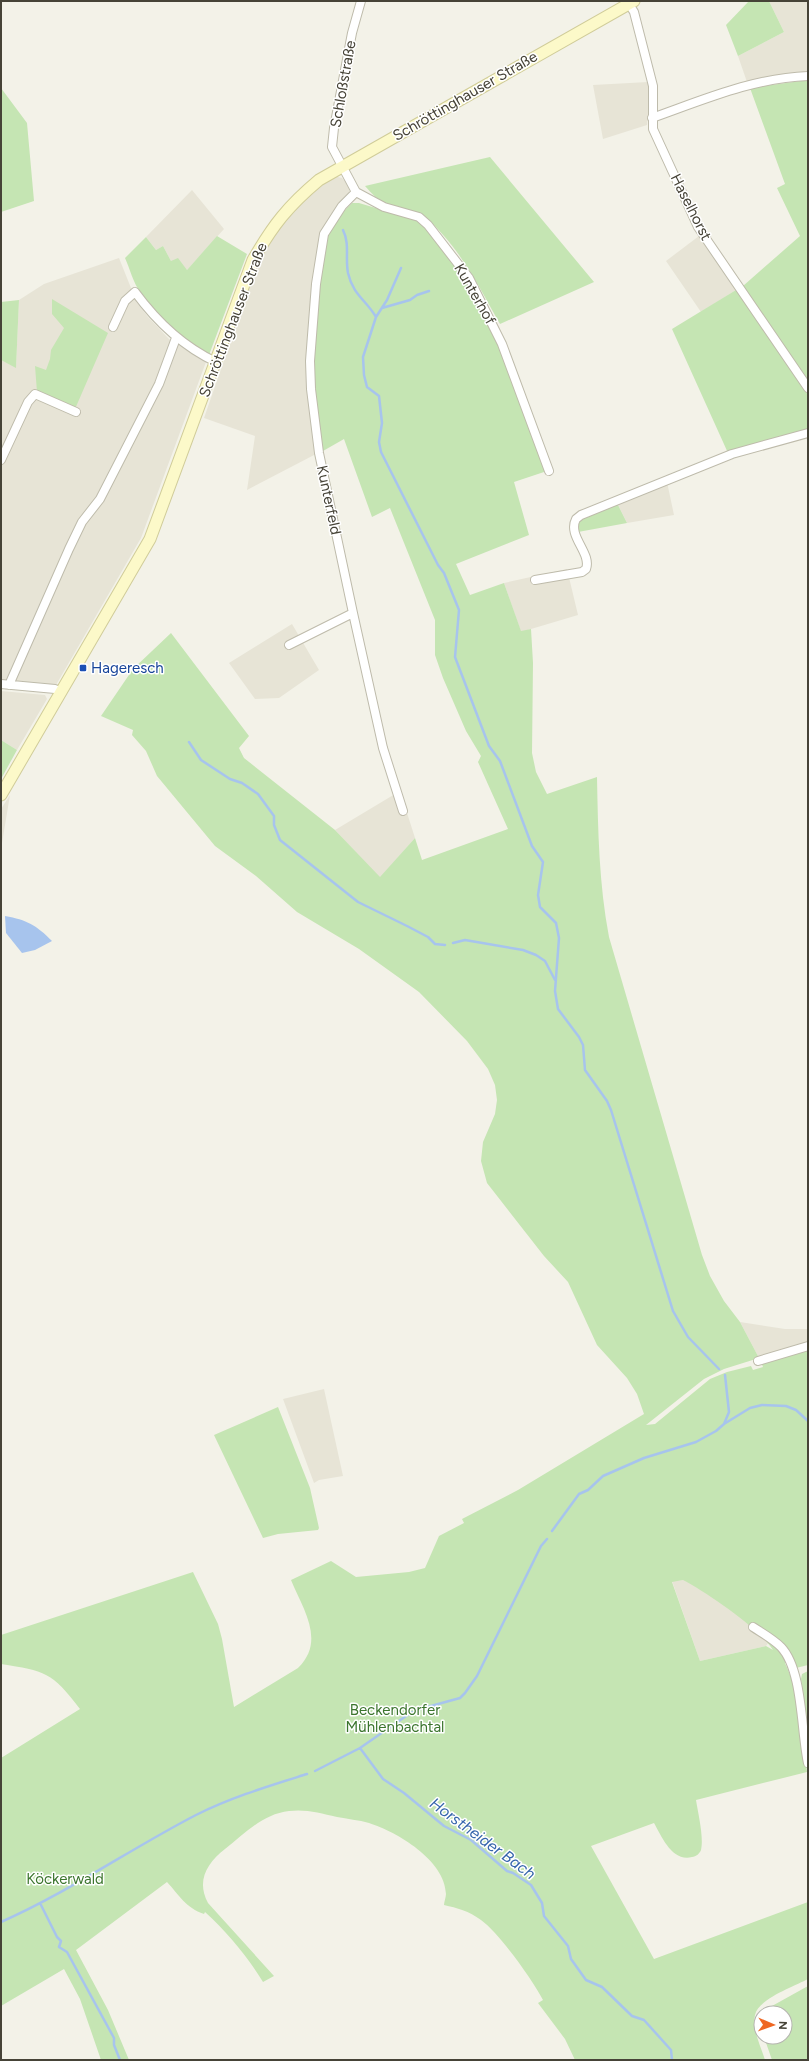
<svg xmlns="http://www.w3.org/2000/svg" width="809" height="2061" font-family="Figtree,sans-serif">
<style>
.residential{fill:#e7e4d6}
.green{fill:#c5e5b3;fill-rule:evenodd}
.water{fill:#a7c4ed}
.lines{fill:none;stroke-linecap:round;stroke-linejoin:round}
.stream{stroke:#a7c4ed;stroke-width:2.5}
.minor-casing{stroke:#bebbab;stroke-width:10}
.secondary-casing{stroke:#d0cc99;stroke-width:13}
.minor{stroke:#fff;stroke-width:8}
.secondary{stroke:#fcf9c9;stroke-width:11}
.transit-dot{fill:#1a4fb4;stroke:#fff;stroke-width:1.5}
.labels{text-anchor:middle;stroke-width:3;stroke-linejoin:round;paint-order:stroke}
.street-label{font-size:15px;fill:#464337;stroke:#fff}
.transit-label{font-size:15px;fill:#164399;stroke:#fff;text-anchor:start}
.park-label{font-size:15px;fill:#3b752d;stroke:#fff}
.water-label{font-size:16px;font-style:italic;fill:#3565ac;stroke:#fff}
</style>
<rect width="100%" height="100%" fill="#f3f2e8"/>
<path class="residential" d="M769,1H808V74L747,82L738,56L784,32Z
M648,82L650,93L647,125L603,139L593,85Z
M334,176L342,178L347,183L350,189L348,195L330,217L322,231L307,360L316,454L247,490L255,436L204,418L258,263L270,238L301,200Z
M192,190L224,229L187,270L171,261L163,246L156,250L146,237Z
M699,236L736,290L701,312L666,261Z
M119,258L137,303L148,317L169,339L206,362L141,538L56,685L1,680V360L16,367L19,300L44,284Z
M667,482L674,515L627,523L617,503Z
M567,569L578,615L521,632L504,583Z
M292,624L319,670L279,698L255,699L229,663Z
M1,691L45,695L47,699L17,750L1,740Z
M400,791L415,838L380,878L335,830Z
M10,795L1,849V809Z
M740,1322L785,1329H808V1343L759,1358Z
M324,1389L343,1476L319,1480L314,1483L283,1399Z
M706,1578L773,1637L766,1646L700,1661L672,1581Z"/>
<path class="green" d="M749,1H769L784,32L738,56L726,25Z
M808,80V382L743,286L800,236L777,188L785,184L750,88Z
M1,88L27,123L34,201L1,212Z
M490,157L594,282L500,324C479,287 459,246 426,218C417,210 398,210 386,204C378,200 371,193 365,186Z
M352,203H359L419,221L427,228L461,270L501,343L547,471L514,482L529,535L456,564L470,595L504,583L521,631L531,629L533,663L532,753L536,772L547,794L597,777C598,831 599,884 609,937L702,1255L710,1276L724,1301L740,1322L759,1358L724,1369L704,1379L646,1425L655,1424L710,1379L727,1372L751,1366L753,1370L763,1367L761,1362L808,1349V1665L796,1668L792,1660L785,1663L797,1691L807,1772L696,1800C698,1813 704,1837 701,1850C700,1853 696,1857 692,1857C672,1862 662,1837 654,1823L591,1846L654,1959L808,1902V1979C795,1986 758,1999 755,2015C752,2029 761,2047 765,2060H575L565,2039L538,2003L543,2000C532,1979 499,1933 481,1920C469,1911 457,1908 444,1905C444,1902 446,1897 446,1894C445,1860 397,1832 369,1823C359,1820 347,1819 337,1817C320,1813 306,1809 289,1811C263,1814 245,1833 225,1849C207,1863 196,1881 208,1903L274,1976L263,1982C247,1956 228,1933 205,1912L204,1914C186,1908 179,1895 167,1882L76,1950L108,2010L129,2060H101L80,1999L64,1969L1,2006V1758L80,1709C52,1672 45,1671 1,1664V1635L193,1572L218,1624L222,1639L234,1707L298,1668C326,1641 303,1609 291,1580L331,1561L356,1577L409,1572L425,1568L439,1536L464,1523L462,1519L518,1490L644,1414L637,1394L627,1378L597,1345L568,1282L544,1256L487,1183L481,1161L483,1142L495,1114L497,1100L495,1085L488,1069L467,1041L419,992L359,949L297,912L256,876L215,846L157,776L146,751L132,735L133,730L101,716L133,669L171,633L249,736L239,748L244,758L335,830L380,877L415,838L422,860L508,829L478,762L481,756L466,731L443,678L435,655V620L390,508L372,517L344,439L323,451L314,389V361L322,265L327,235L334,221ZM683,1580C706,1592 759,1628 773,1650L766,1646L700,1661L672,1582Z
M217,236L247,254L209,355C183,338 157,319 140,292C133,282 130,269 125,258L146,237L156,250L163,246L171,261L178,258L187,270Z
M736,290L808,395V430L728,453L672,329Z
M52,299L108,333L75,409L37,392L35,366L46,370L50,359L51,350L64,328L52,314Z
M19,300L16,368L1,360V302Z
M617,503L627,523L578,532V522L582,518Z
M1,740L17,750L1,779Z
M278,1407L310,1488L319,1528L318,1530L278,1534L263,1538L214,1435Z
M808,1671V1736L801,1679L802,1674Z
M808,1986V2060H772L764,2037H785V2013H763V2011Z"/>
<path class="water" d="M5,916C27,920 36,925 52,941L35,950L22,953L6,933Z"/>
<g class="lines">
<path class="stream" d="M343,230C350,244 345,258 348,273C353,295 366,300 376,317
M401,268L387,300L376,317L363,357L364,375L367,387L379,396L382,423L379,442L381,452L438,565L444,573L459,610L455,657L489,746L500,761L532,846L543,862L538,895L540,907L556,923L559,938L555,991L558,1009L579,1037L583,1045L585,1070L607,1101L611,1110L673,1311L688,1337L719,1369
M382,308L410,300L417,295L429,291
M189,742L201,760L230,779L242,783L258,794L274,816V825L280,840L358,902L407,926L428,937L435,944L445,945
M453,943L465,940L523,950L536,955L545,961L555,980
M724,1424L729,1412L725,1375
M552,1531L579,1494L588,1490L603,1476L644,1458L696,1442L716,1431L724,1424L750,1408L762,1405L786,1406L796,1410L808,1421
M360,1748L383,1779L404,1793L444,1826L471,1840L507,1871L513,1873L531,1885L542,1903L544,1916L568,1946L571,1959L586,1980L602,1987L632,2016L644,2020L671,2050L672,2060
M315,1771L360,1748L409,1714L420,1709L460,1698L465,1693L477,1676L541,1546L547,1539
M40,1903L57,1937L61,1941L59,1947L67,1952L114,2038V2045L120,2060
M1,1922C69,1892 130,1849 196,1815C232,1797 269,1786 307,1774"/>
<g class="minor-casing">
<path id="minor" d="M361,1L352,33L334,128L332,147L356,192L384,207L419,217L428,225L469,278L502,344L549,471
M629,4L634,12L653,86V129L698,227L808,388
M652,118C703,100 753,78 808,76
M356,192L342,206L324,234L316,284L310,361L311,389L319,453L353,613L383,748L403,811
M113,327L125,301L135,292C157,322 182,346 216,362
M1,460L28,402L35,394L76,412
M535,580L582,572L586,569C592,553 567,536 576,519L581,515L732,454L808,433
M289,645L353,613
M1,684L55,689L61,692
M9,685L69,549L82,522L100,499L159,384L176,338
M758,1361L808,1346
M753,1627C762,1633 773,1639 781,1647C803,1670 801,1732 808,1763"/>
</g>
<g class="secondary-casing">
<path id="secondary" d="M1,795L150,539L253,260C273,225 288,206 319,180L634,1"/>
</g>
<use href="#minor" class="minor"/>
<use href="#secondary" class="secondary"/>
</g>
<rect class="transit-dot" x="79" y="664" width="8" height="8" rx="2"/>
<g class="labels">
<g class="street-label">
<text transform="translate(343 84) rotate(-80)" y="5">Schloßstraße</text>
<text transform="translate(465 96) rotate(-30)" y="5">Schröttinghauser Straße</text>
<text transform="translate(691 207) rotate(63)" y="5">Haselhorst</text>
<text transform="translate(475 294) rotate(60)" y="5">Kunterhof</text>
<text transform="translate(233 320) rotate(-69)" y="5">Schröttinghauser Straße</text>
<text transform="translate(329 500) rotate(78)" y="5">Kunterfeld</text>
</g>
<g class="transit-label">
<text x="91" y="673">Hageresch</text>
</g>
<g class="park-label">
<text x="395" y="1715">Beckendorfer<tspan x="395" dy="17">Mühlenbachtal</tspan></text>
<text x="65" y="1884">Köckerwald</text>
</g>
<g class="water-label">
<text transform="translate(483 1838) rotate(36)" y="6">Horstheider Bach</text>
</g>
</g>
<rect width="809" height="2061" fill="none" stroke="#464337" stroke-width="4"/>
<g transform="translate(773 2025) rotate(92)"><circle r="19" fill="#ffffff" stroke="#b5b4af"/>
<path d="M0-3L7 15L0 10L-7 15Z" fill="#ef6723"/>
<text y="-6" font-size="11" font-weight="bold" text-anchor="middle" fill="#464337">N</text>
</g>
</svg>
